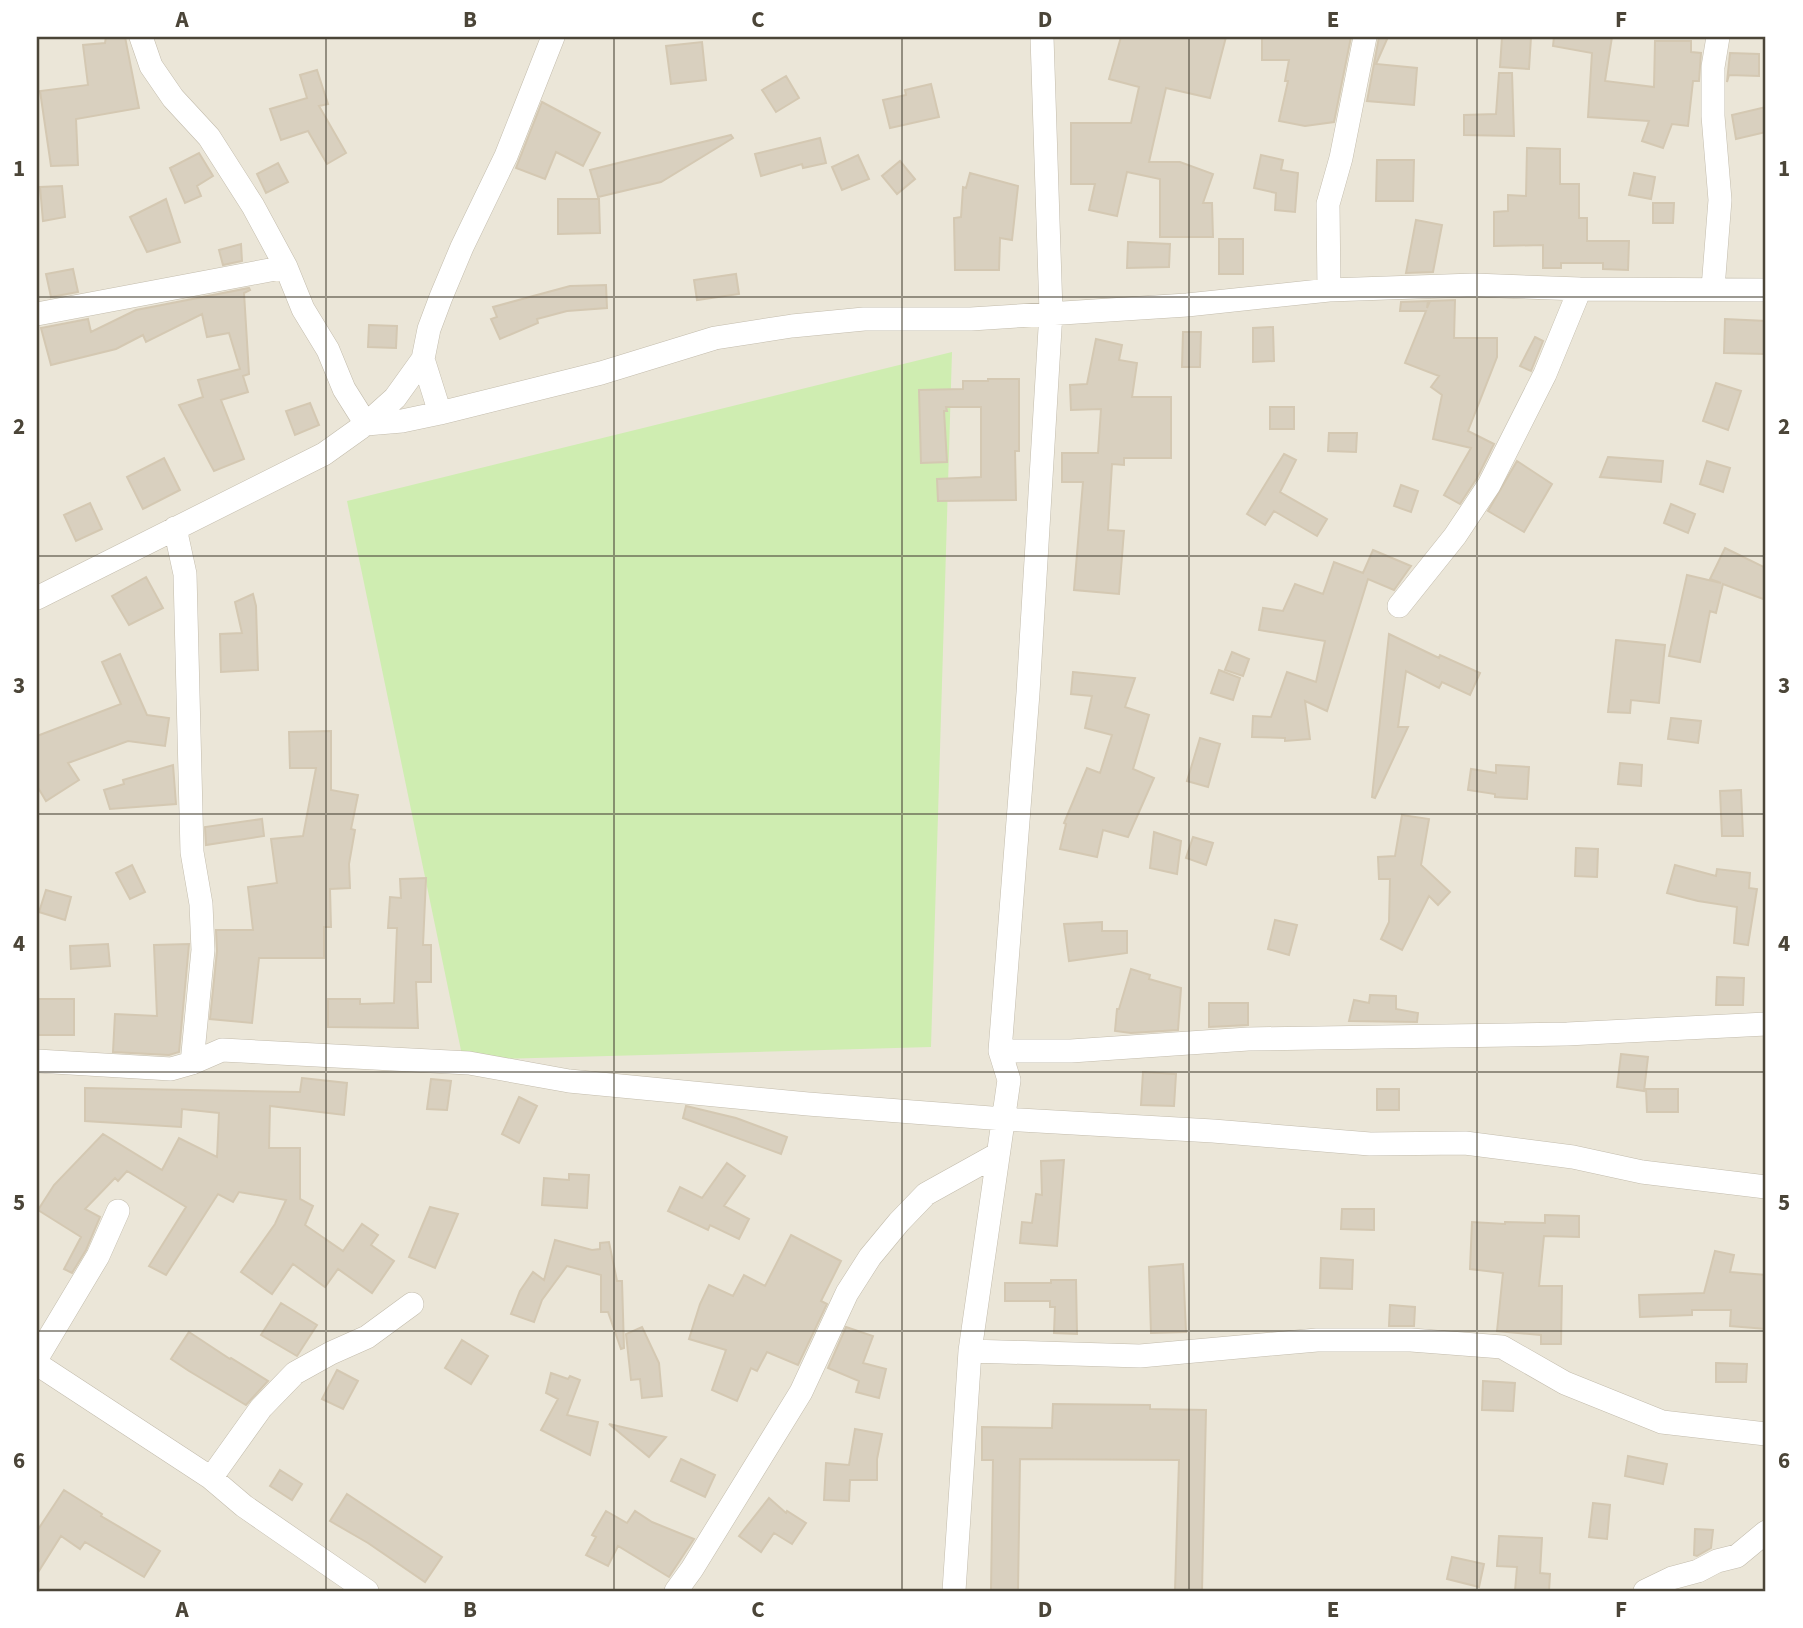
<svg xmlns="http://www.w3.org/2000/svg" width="1803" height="1628" font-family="'Source Sans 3',sans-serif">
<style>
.residential{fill:#ebe6d8}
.green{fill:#cfedb1}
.building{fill:#d9d0bf;stroke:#d4c8b2;stroke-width:2}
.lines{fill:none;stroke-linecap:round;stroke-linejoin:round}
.minor-casing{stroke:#c3bcac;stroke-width:24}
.minor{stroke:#fff;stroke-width:23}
.grid{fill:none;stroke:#4b4538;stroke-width:2;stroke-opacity:0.55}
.neatline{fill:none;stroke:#4b4538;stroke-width:2.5}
.grid-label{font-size:23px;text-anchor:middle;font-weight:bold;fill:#4b4538}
</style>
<rect width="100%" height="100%" fill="#f6f3eb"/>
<path class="residential" d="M37,37H1766V1591H37Z"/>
<path class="green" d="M952,352L931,1047L463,1060L347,501Z"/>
<path class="building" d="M106,37H125L139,108L76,119L78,165L51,166L40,91L88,85L83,45L105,43Z
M1121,37H1226L1210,98L1166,88L1149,162H1180L1213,174L1203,203H1212L1213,237H1160V179L1127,172L1117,216L1089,210L1095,184H1071V123H1131L1139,87L1109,79Z
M1262,37H1351L1334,122L1305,126L1279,121L1288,81H1285L1289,60H1262Z
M1379,37H1388L1376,64L1417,68L1414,105L1367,101Z
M1502,37H1531L1529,69L1500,67Z
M1554,37H1612L1605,81L1654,87L1655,41H1691V52L1701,53L1699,81H1693L1688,126L1672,124L1663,148L1642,141L1649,121L1588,117L1592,53L1553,46Z
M702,42L706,80L671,84L666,46Z
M1730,53L1759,54V76L1729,75L1727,82Z
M317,70L328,104L319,106L346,153L327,164L308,131L281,140L270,109L307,98L300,75Z
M1499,73H1512L1514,136L1464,135V115L1496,114Z
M786,76L799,98L776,112L762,90Z
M931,84L939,117L890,128L883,100L906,95L905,90Z
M542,102L600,133L583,166L556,152L545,179L516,168Z
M1766,107V132L1736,139L1732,115Z
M731,135L733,138L661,182L598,197L590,170Z
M820,138L826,163L803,168L802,164L761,176L755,154Z
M1527,148L1560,149V184H1579V218H1587V241H1629L1628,270L1603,269V263H1561V268H1543V245L1494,246V212L1508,211V195L1526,196Z
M199,153L213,176L197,186L201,196L185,203L170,168Z
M858,155L869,179L842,190L832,167Z
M1261,155L1283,160L1281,170L1298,173L1295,212L1275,210L1276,193L1254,188Z
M1377,160H1414L1413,201H1376Z
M900,161L915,179L897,194L882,176Z
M278,163L288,182L266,193L257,174Z
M970,173L1018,186L1012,240L1000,238L999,270H955L954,218L961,217L963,187L966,188Z
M1634,173L1655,177L1651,199L1629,195Z
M62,186L65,217L43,221L40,187Z
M166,199L180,242L147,252L130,217Z
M558,199H599L600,233L558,234Z
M1653,203H1674L1673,223H1653Z
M1416,220L1442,225L1433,272L1406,273Z
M1219,239H1243V274H1219Z
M1128,242L1170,244L1169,267L1127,268Z
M241,244L242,261L223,265L219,250Z
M73,269L78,292L51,297L46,274Z
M736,274L739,294L697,300L694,280Z
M606,285L607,308L567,311L537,319L538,323L500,339L491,319L497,317L493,307L570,286Z
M249,288L250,290L244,293L249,374L243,376L248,392L221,400L244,459L214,471L179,405L203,397L198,380L240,369L229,333L207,337L202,314L146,342L143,335L116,349L51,365L41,328L88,319L91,332L136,310Z
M1455,300L1454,338H1497V357L1468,431L1494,444L1477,478L1460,504L1444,495L1471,448L1433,439L1442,395L1431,387L1439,376L1405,363L1426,311H1400L1401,302L1428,301L1427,308L1430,301Z
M1725,319L1766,321V354L1724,353Z
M369,325L397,326L396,348L368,347Z
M1273,327L1274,361L1253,362V328Z
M1183,332H1201L1200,367H1182Z
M1535,337L1543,341L1531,371L1520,366Z
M1096,339L1122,345L1119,360L1137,363L1132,397H1171V458H1124V465L1112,464L1108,530L1124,531L1119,594L1074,590L1083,482H1062V453H1098L1101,409L1071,410L1070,385L1087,384Z
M988,379H1019V451H1015L1016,500L938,501L937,479L981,477V407H946L947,411H944L947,462L921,463L919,390L963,389V381H988Z
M1716,383L1741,391L1728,430L1703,421Z
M310,403L319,425L295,435L286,411Z
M1270,407H1294V429H1270Z
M1329,433H1357L1356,452L1328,451Z
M1284,454L1296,460L1280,492L1327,519L1317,536L1274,511L1265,525L1247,514Z
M1608,457L1663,461L1661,482L1600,477Z
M164,458L180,490L143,509L127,477Z
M1517,461L1552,484L1524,532L1488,511Z
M1707,461L1730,468L1723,492L1700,484Z
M1401,485L1418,491L1411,512L1394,506Z
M90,503L102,529L76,541L64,515Z
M1671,504L1695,514L1688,533L1664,523Z
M1725,548L1766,568V600L1723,584L1716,613L1710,611L1700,662L1669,656L1687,575L1721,583L1710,579Z
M1373,550L1411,566L1394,590L1368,579L1327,711L1305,701L1310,739L1285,741V738L1252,737L1253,716L1271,717L1287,672L1316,682L1325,641L1259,630L1263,608L1283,611L1295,584L1323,594L1334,562L1363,573Z
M146,577L163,608L129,625L112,596Z
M253,594L256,606L258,670L221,672L220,634L242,633L235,602Z
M1389,634L1439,658L1440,655L1480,673L1470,695L1442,682L1439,688L1406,671L1398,727H1408L1375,798L1372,797Z
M1616,640L1665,645L1659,703L1631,700L1630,713L1608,712Z
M1232,652L1249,659L1243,676L1225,670Z
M120,654L147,715L169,718L165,746L128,741L68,763L79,780L46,801L37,786V736L121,704L102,662Z
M1219,670L1240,678L1233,700L1211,693Z
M1073,672L1135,678L1125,707L1149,715L1133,769L1154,778L1128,837L1103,830L1097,857L1060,849L1066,824L1064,823L1087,768L1100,773L1112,735L1085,728L1092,696L1071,694Z
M1671,718L1701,721L1698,743L1668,739Z
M331,731V790L358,795L351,829L355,830L349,864L350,888L330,889L331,927H324V958H259L252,1023L210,1019L217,951L216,930H253L248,887L277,883L271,839L303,836L316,768H290L289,732Z
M1200,738L1220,744L1208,787L1187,781Z
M1620,763L1642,765L1641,786L1618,784Z
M173,765L176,804L110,809L104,790L124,784L123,780Z
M1496,765L1529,767L1527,799L1495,797V794L1468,790L1471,769L1496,773Z
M1741,790L1743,836H1722L1720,791Z
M1402,815L1429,819L1421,865L1450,892L1438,905L1429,896L1402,950L1381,939L1389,922L1390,879H1379L1378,857L1395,856Z
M262,819L264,836L206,845L205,827Z
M1154,832L1181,841L1177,874L1150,868Z
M1193,837L1213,843L1206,865L1186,858Z
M1576,848L1598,849L1597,877L1575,876Z
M132,865L145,892L130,899L116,873Z
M1675,865L1716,876L1717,869L1750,873L1749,888L1757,889L1748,945L1734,943L1737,907L1698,901L1667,893Z
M426,878L423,945H431V982H416L418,1028L328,1027V999H360V1004L394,1003L397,928H388L390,897L401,898L400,879Z
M46,890L71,897L65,920L39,912Z
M1275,920L1297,925L1289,955L1268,949Z
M1102,922V931H1127V953L1069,961L1064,924Z
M108,944L110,966L71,969L70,946Z
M189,944L179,1052L169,1055L113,1052L115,1014L157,1016L154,945Z
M1131,969L1150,975L1149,979L1181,988L1178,1030L1131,1033L1115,1031L1117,1009H1119Z
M1717,977L1744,978L1743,1005H1716Z
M1370,995L1396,996V1009L1418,1013L1417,1022L1349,1021L1354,1000L1369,1003Z
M37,999H74V1035H37Z
M1209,1003H1248V1025L1209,1027Z
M1621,1054L1648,1057L1644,1091L1617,1087Z
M1143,1072L1176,1074L1174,1106L1141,1105Z
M302,1078L347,1083L344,1115L270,1106L269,1148H300V1199L313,1206L305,1225L343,1251L362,1224L378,1235L371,1245L394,1261L372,1293L338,1269L325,1287L293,1264L272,1294L241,1272L275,1224L286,1200L239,1192L233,1202L218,1194L166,1275L149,1266L186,1207L127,1171L118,1181L115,1178L85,1209L100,1217L86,1250L72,1273L64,1269L81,1237L38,1210L54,1185L103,1134L162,1170L179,1138L217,1157L219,1113L182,1109L181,1127L85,1121V1088L300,1092Z
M431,1079L451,1081L447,1110L427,1109Z
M1377,1089H1399V1110H1377Z
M1646,1089H1678V1112H1647Z
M519,1097L537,1106L519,1143L502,1134Z
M686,1106L736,1118L787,1137L781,1154L683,1118Z
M1064,1160L1057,1246L1020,1243L1022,1222L1032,1223L1036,1194L1042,1195L1041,1161Z
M727,1163L745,1176L724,1206L749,1219L739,1239L710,1225L708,1230L668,1211L680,1187L702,1198Z
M569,1174L589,1175L587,1208L542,1205L544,1178L569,1180Z
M430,1207L458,1214L435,1268L409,1257Z
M1342,1209H1374V1230L1341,1229Z
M1545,1215L1579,1216V1237L1544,1236L1539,1286H1562L1561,1344H1541V1335L1497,1331L1503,1273L1470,1269L1472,1222L1505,1224V1222L1545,1223Z
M791,1235L841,1261L821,1301L827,1304L798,1365L767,1352L757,1371L751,1368L737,1401L712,1390L726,1350L689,1339L700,1304L709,1285L733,1296L744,1275L765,1286Z
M555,1240L592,1250L600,1249V1243L609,1242L617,1281H622L624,1348L621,1349L608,1312H601V1275L567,1266L542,1300L534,1322L511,1314L520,1291L533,1272L544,1280Z
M1715,1251L1734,1255L1730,1272L1766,1275V1329L1730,1326L1731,1310H1692V1315L1640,1317L1639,1295L1704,1293Z
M1321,1258L1353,1260L1352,1289L1320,1288Z
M1183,1264L1186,1332L1151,1333L1149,1267Z
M1051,1280H1076L1077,1334L1054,1333L1055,1307H1050V1301H1005V1283H1051Z
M281,1303L317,1325L297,1356L261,1335Z
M1390,1305L1415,1307L1414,1326H1389Z
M642,1327L659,1363L662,1396L642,1398L640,1379L631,1380L626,1334Z
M846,1327L873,1336L863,1363L886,1369L879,1398L856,1392L859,1381L828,1368Z
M189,1332L230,1359L231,1358L268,1381L246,1405L189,1371L171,1359Z
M462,1340L488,1356L471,1384L445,1368Z
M1716,1363L1747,1364L1746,1382H1716Z
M337,1370L358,1381L343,1409L322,1399Z
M551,1373L568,1379L570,1376L580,1380L567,1415L598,1422L590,1455L541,1430L558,1399L546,1393Z
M1483,1381L1515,1383L1513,1411L1482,1410Z
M1053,1404L1150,1405V1409L1206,1410L1202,1591H1175L1179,1460L1020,1459L1018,1591H991L993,1460H982V1427L1052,1428Z
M609,1424L666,1437L649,1457Z
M855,1429L882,1434L877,1459V1480H850L849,1501L824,1500L826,1463L849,1465Z
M1628,1456L1667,1464L1663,1484L1625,1476Z
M681,1459L715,1475L705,1497L671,1481Z
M280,1470L302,1484L292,1500L270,1486Z
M64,1490L102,1514L101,1516L160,1551L144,1577L85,1542L80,1549L61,1536L37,1574V1531Z
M347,1494L442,1557L425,1582L368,1543L330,1521Z
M769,1498L786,1513L787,1511L806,1523L792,1544L774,1533L761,1552L739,1536Z
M1593,1503L1610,1505L1607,1539L1589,1537Z
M606,1511L627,1523L635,1511L652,1522L694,1539L669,1577L618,1546L608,1566L586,1555L596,1537L592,1535Z
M1695,1529L1713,1530L1711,1548L1697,1556L1694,1555Z
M1499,1536L1542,1538L1540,1573L1550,1574L1549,1591H1515L1517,1567L1497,1566Z
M1452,1557L1484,1564L1479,1587L1447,1579Z"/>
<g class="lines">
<g class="minor-casing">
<path id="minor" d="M141,37L151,66L173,98L209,137L253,206L286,267L303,309L328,350L344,389L366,424L395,398L423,359L429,329L441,297L462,247L506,156L553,37
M1713,288L1720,200L1713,116V67L1718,37
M1329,290L1328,204L1341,158L1365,37
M37,314L286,267
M423,359L440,413
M175,528L185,574L192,852L201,904L203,950L192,1063
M37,598L324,454L366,424L402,421L440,413L601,373L715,338L792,326L864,319H971L1187,305L1329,290L1474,285L1580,289L1766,290
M1399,606L1455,536L1489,485L1545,374L1580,289
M1000,1051H1071L1248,1039L1567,1034L1766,1024
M37,1061L171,1069L192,1063L222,1050L469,1063L569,1081L808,1104L1004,1119L1213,1131L1370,1144L1465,1143L1573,1157L1642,1172L1766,1187
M970,1351L1140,1356L1317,1340H1411L1502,1347L1565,1383L1662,1422L1766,1434
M37,1358L98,1256L118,1211
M37,1364L211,1478L244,1506L367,1591
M211,1478L261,1408L295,1373L331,1353L367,1337L412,1304
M676,1591L692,1569L801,1392L847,1293L870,1257L899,1222L926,1194L998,1154
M954,1591L970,1351L1009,1080L1000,1051L1028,693L1051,312L1042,37
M1645,1591L1672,1578L1698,1571L1717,1561L1737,1556L1766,1532"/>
</g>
<use href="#minor" class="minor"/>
</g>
<path class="grid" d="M326,37V1591M614,37V1591M902,37V1591M1189,37V1591M1477,37V1591M37,297H1766M37,556H1766M37,814H1766M37,1072H1766M37,1331H1766"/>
<rect width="1803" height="1628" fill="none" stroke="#ffffff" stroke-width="77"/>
<rect x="38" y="38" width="1726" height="1552" class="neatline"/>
<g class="grid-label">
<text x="182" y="27">A</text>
<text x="470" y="27">B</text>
<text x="758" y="27">C</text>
<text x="1045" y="27">D</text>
<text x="1333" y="27">E</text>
<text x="1621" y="27">F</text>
<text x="19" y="176">1</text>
<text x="1784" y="176">1</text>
<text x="19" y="434">2</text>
<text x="1784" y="434">2</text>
<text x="19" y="693">3</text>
<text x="1784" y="693">3</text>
<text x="19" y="951">4</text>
<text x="1784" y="951">4</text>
<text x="19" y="1210">5</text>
<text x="1784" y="1210">5</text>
<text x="19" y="1468">6</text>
<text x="1784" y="1468">6</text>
<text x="182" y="1617">A</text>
<text x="470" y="1617">B</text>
<text x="758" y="1617">C</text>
<text x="1045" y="1617">D</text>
<text x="1333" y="1617">E</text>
<text x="1621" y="1617">F</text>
</g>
</svg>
